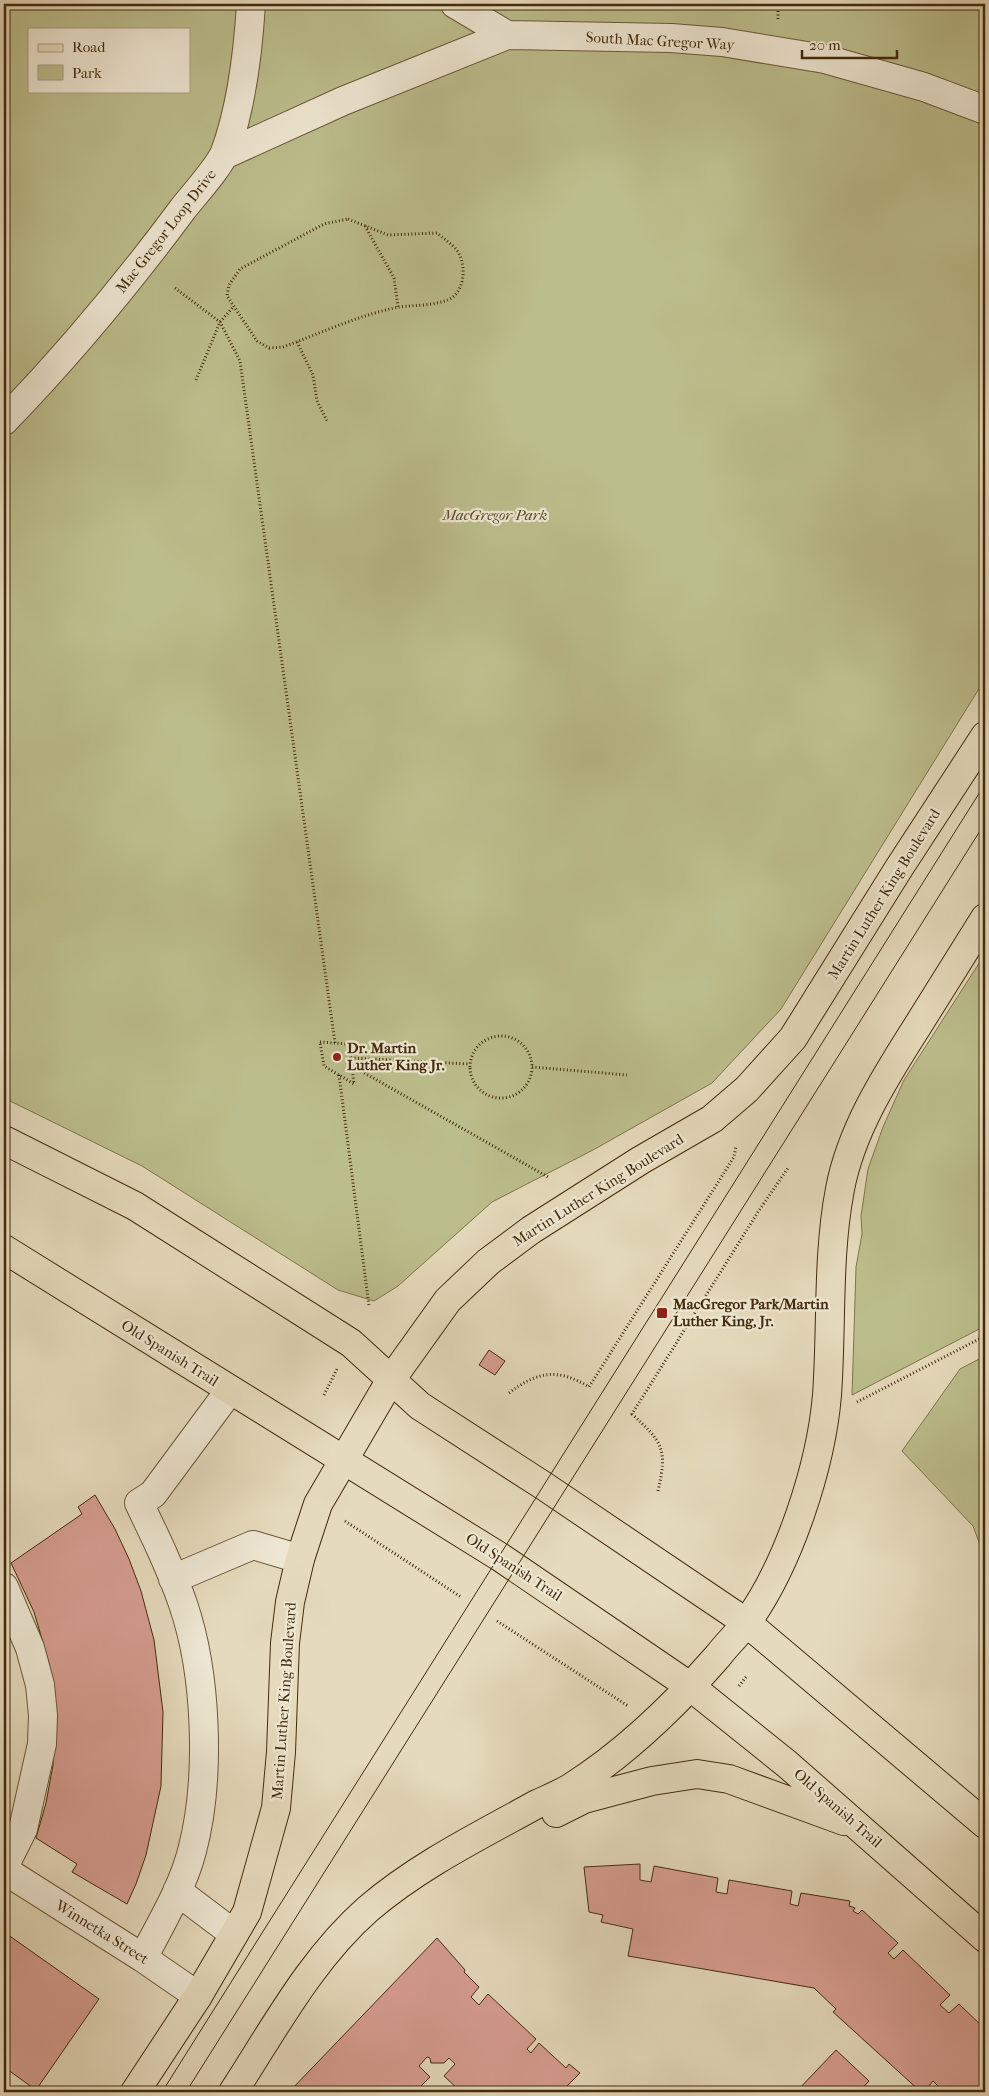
<svg xmlns="http://www.w3.org/2000/svg" width="989" height="2096" font-family="'IM FELL French Canon',serif">
<style>
.green{fill:#bcbd8c;stroke:#80744c;fill-rule:evenodd}
.building{fill:#d79d91;stroke:#432b0b}
.lines{fill:none;stroke-linecap:round;stroke-linejoin:round}
.minor-casing{stroke:#6c5737;stroke-width:30}
.major-casing{stroke:#432b0b;stroke-width:30}
.path{stroke:#432b0b;stroke-width:3;stroke-dasharray:1 2.5;stroke-linecap:butt}
.minor{stroke:#eee7d3;stroke-width:28}
.major{stroke:#e5dabc;stroke-width:28}
.tram{stroke:#432b0b;stroke-width:1}
.poi-dot{fill:#8f2418;stroke:#eee7d3;stroke-width:2}
.labels{text-anchor:middle;stroke-width:4.5;stroke-linejoin:round;paint-order:stroke}
.street-label{font-size:15px;fill:#432b0b;stroke:#eee7d3}
.park-label{font-size:15px;font-style:italic;fill:#5b4825;stroke:#eee7d3}
.poi-label{font-size:15px;font-weight:bold;fill:#432b0b;stroke:#eee7d3;text-anchor:start}
</style>
<rect width="100%" height="100%" fill="#e5dabc"/>
<filter id="stains"><feTurbulence type="fractalNoise" baseFrequency=".004" numOctaves="4"/><feColorMatrix values="0 0 0 0 .2 0 0 0 0 .09 0 0 0 0 .02 0 0 0 .5 -.17"/></filter>
<radialGradient id="worn" r=".72"><stop offset=".6" stop-color="#630" stop-opacity="0"/><stop offset="1" stop-color="#630" stop-opacity=".3"/></radialGradient>
<path class="green" d="M4,4H985V679L781,1009L712,1083L593,1150L492,1202L398,1286L374,1301L338,1290L142,1166L4,1098ZM29,29H189V91H29Z
M985,954V1326L852,1395L856,1267L862,1234L861,1216L868,1169L883,1127L904,1080Z
M985,1356V1558L973,1526L902,1451L960,1369Z"/>
<path class="building" d="M489,1350L505,1361L495,1375L479,1365Z
M95,1495L115,1529L129,1559L141,1591L154,1640L163,1712L161,1786L146,1855L136,1884L127,1904L72,1872L77,1864L36,1838L46,1803L53,1765L55,1714L49,1663L34,1612L11,1563L82,1514L78,1507Z
M640,1864V1880L651,1882L654,1866L718,1878L716,1892L727,1894L729,1880L792,1891L790,1904L798,1906L801,1893L850,1901L849,1906L855,1908L853,1911L858,1914L862,1910L898,1943L888,1953L894,1959L903,1950L950,1995L940,2005L949,2013L959,2004L985,2029V2092H944L933,2081L924,2092H921L833,2012L836,2009L814,1988L628,1956L633,1929L601,1922L603,1915L589,1912L584,1867Z
M4,1932L99,1999L36,2090L4,2067V2036L7,2031L4,2028Z
M437,1938L465,1970L464,1972L479,1987L471,1997L479,2005L488,1994L536,2039L527,2049L531,2053L539,2043L566,2068L569,2064L580,2073L566,2087L572,2092H461L444,2076L455,2064L449,2058L444,2063H431L430,2058L427,2057L419,2066L430,2077L415,2092H289Z
M836,2050L869,2081L859,2092H796Z"/>
<g class="lines">
<g class="minor-casing">
<path id="minor" d="M455,4L507,35L671,38L722,42L825,59L924,87L985,110
M224,155L343,101L507,35
M4,421C68,355 127,284 182,210C192,197 220,166 225,152C242,106 248,53 251,4
M173,1579L253,1545L300,1559
M4,1587L30,1648L40,1685L43,1715L42,1744L23,1829L4,1867
M4,1870L143,1958L198,1996
M177,1891L234,1934
M143,1958C161,1923 182,1889 192,1851C211,1779 207,1674 183,1604C171,1569 155,1536 139,1503L153,1494L230,1390"/>
</g>
<g class="major-casing">
<path id="major" d="M4,1140L135,1206L351,1343L420,1406L544,1486L747,1623L985,1824
M4,1249L500,1557L691,1687L787,1764L985,1938
M556,1813L584,1799L652,1781L697,1774L729,1779L844,1821
M135,2092L198,1996L247,1912L276,1808L281,1752L285,1643L290,1602L300,1559L318,1504L390,1381L448,1300L488,1262L531,1230L641,1160L712,1119L747,1089L793,1038L899,868L985,736
M233,2092C274,2029 311,1959 368,1909C418,1866 479,1836 537,1804C548,1799 560,1794 570,1788C626,1753 675,1705 718,1656C727,1644 738,1634 747,1622C789,1564 821,1466 827,1395C832,1326 827,1257 840,1189C851,1131 884,1079 915,1030C938,993 962,955 985,918"/>
</g>
<path class="path" d="M778,4V21
M4,36L7,4
M348,219L388,235L437,233C443,238 449,242 455,248C466,260 466,285 454,296C443,306 413,305 399,307C359,315 321,333 283,347L269,348L257,341L227,296L229,285L240,269L324,224Z
M365,226L394,278L398,307
M175,288L220,322L240,361L335,1043
M297,342L313,375L317,401L327,421
M196,380L220,322L234,306
M470 1067a31 31 0 1 1 62 0a31 31 0 1 1-62 0Z
M320,1042L349,1044L354,1084L324,1066Z
M351,1058L469,1064
M352,1066L548,1177
M532,1067L627,1075
M339,1075L369,1306
M509,1393C538,1371 558,1368 589,1387L734,1157L736,1146
M324,1395L337,1369
M857,1402L985,1336
M658,1491C668,1448 662,1442 632,1414L758,1212L788,1168
M345,1521L461,1597
M497,1621L628,1706
M739,1686L746,1677"/>
<use href="#minor" class="minor"/>
<use href="#major" class="major"/>
<path class="tram" d="M162,2092L985,784
M186,2092L985,823"/>
</g>
<g class="poi-dot">
<circle cx="337" cy="1057" r="5"/>
<rect x="656" y="1307" width="12" height="12" rx="2.5"/>
</g>
<g class="labels">
<g class="street-label">
<text transform="translate(660 41) rotate(3)" y="5">South Mac Gregor Way</text>
<text transform="translate(166 231) rotate(-52)" y="5">Mac Gregor Loop Drive</text>
<text transform="translate(884 894) rotate(-58)" y="5">Martin Luther King Boulevard</text>
<text transform="translate(598 1190) rotate(-32)" y="5">Martin Luther King Boulevard</text>
<text transform="translate(170 1353) rotate(32)" y="5">Old Spanish Trail</text>
<text transform="translate(514 1567) rotate(33)" y="5">Old Spanish Trail</text>
<text transform="translate(284 1701) rotate(-86)" y="5">Martin Luther King Boulevard</text>
<text transform="translate(838 1808) rotate(41)" y="5">Old Spanish Trail</text>
<text transform="translate(102 1932) rotate(32)" y="5">Winnetka Street</text>
</g>
<g class="park-label">
<text x="495" y="520">MacGregor Park</text>
</g>
<g class="poi-label">
<text x="347" y="1053">Dr. Martin<tspan x="347" dy="17">Luther King Jr.</tspan></text>
<text x="673" y="1309">MacGregor Park/Martin<tspan x="673" dy="17">Luther King, Jr.</tspan></text>
</g>
</g>
<rect width="989" height="2096" fill="none" stroke="#e5dabc" stroke-width="20"/>
<rect x="5" y="5" width="979" height="2086" fill="none" stroke="#432b0b" stroke-width="2.5"/>
<rect x="10" y="10" width="969" height="2076" fill="none" stroke="#432b0b"/>
<rect x="28" y="28" width="162" height="65" fill="#eee7d3" stroke="#aa9c83"/>
<rect x="38" y="44" width="25" height="8" fill="#e5dabc" stroke="#aa9c83"/>
<text x="72" y="52" font-size="15" fill="#432b0b">Road</text>
<rect x="38" y="65" width="25" height="15" fill="#bcbd8c" stroke="#aa9c83"/>
<text x="72" y="78" font-size="15" fill="#432b0b">Park</text>
<path d="M802 50v8h95v-8" fill="none" stroke="#432b0b" stroke-width="2.5"/>
<text x="809" y="50" font-size="15" fill="#432b0b" stroke="#eee7d3" stroke-width="4" paint-order="stroke">20 m</text>
<rect width="100%" height="100%" filter="url(#stains)"/>
<rect width="100%" height="100%" fill="url(#worn)"/>
</svg>
